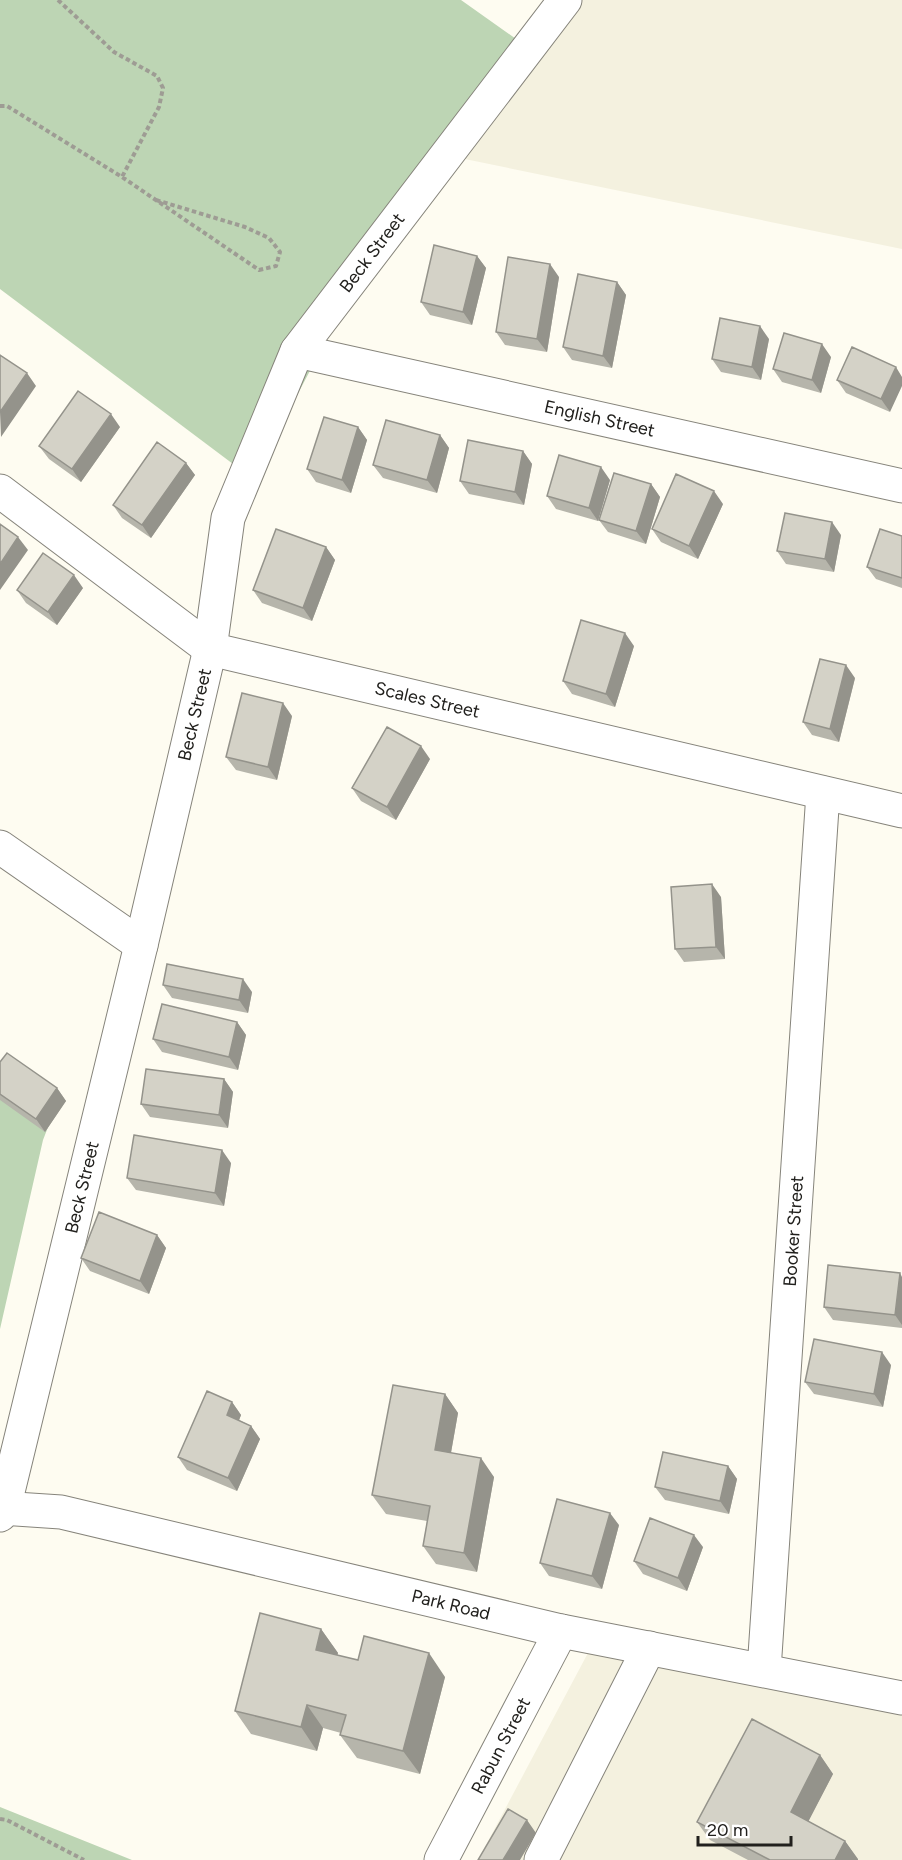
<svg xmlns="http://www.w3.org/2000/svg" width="902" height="1860" font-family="Figtree,sans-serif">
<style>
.built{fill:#f4f1df}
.green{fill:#bdd5b4}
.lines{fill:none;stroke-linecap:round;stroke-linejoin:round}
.minor-casing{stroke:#86847b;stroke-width:35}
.path{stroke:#9e9c94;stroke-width:4;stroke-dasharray:4.5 3;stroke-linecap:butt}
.minor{stroke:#fff;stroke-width:33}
.wall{fill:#b6b5ab}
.shaded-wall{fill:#94938b}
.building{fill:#d4d2c7;stroke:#94938b;stroke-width:1.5}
.labels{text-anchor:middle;stroke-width:6;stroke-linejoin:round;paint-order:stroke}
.street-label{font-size:18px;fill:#21201d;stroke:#fff}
</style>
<rect width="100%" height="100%" fill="#fefcf1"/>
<path class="built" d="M574,0H902V249L455,157Z
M589,1651L902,1710V1860H478Z"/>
<path class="green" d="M0,0H461L536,53L352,291L253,479L0,289Z
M0,1064L57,1104L43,1140L0,1329Z
M0,1807L132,1860H0Z"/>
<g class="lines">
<g class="minor-casing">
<g id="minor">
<path id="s1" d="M297,351L902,486"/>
<path id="s2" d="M0,491L210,649L902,811"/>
<path d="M0,847L141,945"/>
<path id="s3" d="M0,1508L61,1512L561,1631L902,1698"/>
<path id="s4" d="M0,1515L4,1508L141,945L210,649L228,518L297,351L565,0"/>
<path id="s5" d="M764,1670L823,793"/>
<path id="s6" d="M441,1860L561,1631"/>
<path d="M541,1860L649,1648"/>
</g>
</g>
<path class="path" d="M58,0L114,52L157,76L163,88L159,107L122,177
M0,106H7L122,177L259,270L276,266L280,252L269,238L245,227L156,200
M0,1819L7,1820L84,1860"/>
<use href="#minor" class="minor"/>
</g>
<path class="wall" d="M477,256L486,268L472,325L430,315L421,302Z
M559,277L547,352L505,345L496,332Z
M617,282L626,295L612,368L572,360L563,347Z
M769,339L761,380L721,372L712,359Z
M852,347L890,412L846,393L837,380Z
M831,357L821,393L782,382L773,369Z
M120,427L81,482L49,459L39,446Z
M358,427L367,440L351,493L316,482L307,469Z
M440,435L449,448L437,493L383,478L373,465Z
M523,451L532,464L524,505L469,494L460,481Z
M186,463L195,475L151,538L122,518L113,505Z
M610,480L598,521L556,509L547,496Z
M651,484L660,497L646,544L608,532L599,520Z
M723,504L698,559L661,542L652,529Z
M841,535L834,572L786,564L777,551Z
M902,536V588L876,579L867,567Z
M326,547L335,560L312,621L262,603L253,590Z
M83,588L57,625L26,603L17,590Z
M634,646L615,707L572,694L563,681Z
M855,678L839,742L812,735L803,722Z
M292,716L277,780L236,770L226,757Z
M430,759L396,820L361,801L352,788Z
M721,897L725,959L684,962L675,949Z
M163,985L252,992L248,1013L172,998Z
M237,1022L246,1035L238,1070L162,1052L153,1039Z
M0,1062L57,1088L66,1101L45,1132L0,1100Z
M224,1079L233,1092L228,1128L150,1117L141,1104Z
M231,1163L224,1206L136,1190L127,1178Z
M157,1235L166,1248L149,1294L90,1271L81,1258Z
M902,1277V1328L833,1320L824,1307Z
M891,1365L883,1407L814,1394L805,1382Z
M445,1394L458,1413L451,1453L494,1477L477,1572L436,1564L423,1546L427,1521L386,1514L372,1495Z
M232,1402L241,1415L239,1420L251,1426L260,1439L237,1491L187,1470L178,1457Z
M728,1466L737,1479L729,1514L665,1500L655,1487Z
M619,1525L602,1589L549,1576L540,1563Z
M703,1547L687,1591L643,1574L634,1561Z
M321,1629L338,1653L337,1655L358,1660L445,1677L420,1774L357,1758L340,1735L341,1733L323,1728L317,1751L251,1734L235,1711Z
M820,1755L833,1774L808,1821L845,1841L858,1860H748L710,1840L697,1822Z"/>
<path class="shaded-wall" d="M477,256L486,268L472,325L463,312Z
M550,264L559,277L547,352L537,339Z
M617,282L626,295L612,368L603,356Z
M760,326L769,339L761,380L752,367Z
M822,344L831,357L821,393L812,380Z
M896,367L902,377V386L890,412L881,399Z
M27,373L36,386L1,437L0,412Z
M111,414L120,427L81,482L72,469Z
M358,427L367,440L351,493L342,480Z
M440,435L449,448L437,493L427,480Z
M523,451L532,464L524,505L515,492Z
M186,463L195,475L151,538L142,525Z
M601,467L610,480L598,521L589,508Z
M651,484L660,497L646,544L636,531Z
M714,491L723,504L698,559L689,546Z
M832,522L841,535L834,572L825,559Z
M18,537L28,550L0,590V564Z
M326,547L335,560L312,621L303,608Z
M74,575L83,588L57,625L48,612Z
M625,633L634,646L615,707L606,694Z
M846,665L855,678L839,742L830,729Z
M283,703L292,716L277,780L268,767Z
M421,746L430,759L396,820L387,807Z
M712,884L721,897L725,959L716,947Z
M243,979L252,992L248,1013L239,1000Z
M237,1022L246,1035L238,1070L229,1057Z
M224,1079L233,1092L228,1128L219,1115Z
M57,1088L66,1101L45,1132L36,1119Z
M222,1150L231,1163L224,1206L215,1193Z
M157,1235L166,1248L149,1294L140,1281Z
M900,1273L902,1277V1325L895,1315Z
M882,1352L891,1365L883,1407L874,1394Z
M445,1394L458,1413L448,1469L435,1450Z
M232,1402L241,1415L236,1428L227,1415Z
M251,1426L260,1439L237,1491L228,1478Z
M481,1458L494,1477L477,1572L464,1553Z
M728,1466L737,1479L729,1514L720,1501Z
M610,1513L619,1525L602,1589L592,1576Z
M694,1535L703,1547L687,1591L678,1578Z
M321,1629L338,1653L332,1673L316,1650Z
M429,1653L445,1677L420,1774L403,1751Z
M307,1705L323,1728L317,1751L301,1727Z
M820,1755L833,1774L804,1830L791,1812Z
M527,1820L536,1833L520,1860H503Z
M845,1841L858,1859V1860H835Z"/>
<path class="building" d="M434,245L477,256L463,312L421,302Z
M508,257L550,264L537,339L496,332Z
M578,274L617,282L603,356L563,347Z
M720,318L760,326L752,367L712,359Z
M784,333L822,344L812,380L773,369Z
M852,347L896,367L881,399L837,380Z
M0,355L27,373L0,412Z
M78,391L111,414L72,469L39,446Z
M324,417L358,427L342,480L307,469Z
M386,420L440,435L427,480L373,465Z
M468,440L523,451L515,492L460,481Z
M157,442L186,463L142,525L113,505Z
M559,455L601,467L589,508L547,496Z
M614,473L651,484L636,531L599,520Z
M676,474L714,491L689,546L652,529Z
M785,513L832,522L825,559L777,551Z
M0,524L18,537L0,564Z
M276,529L326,547L303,608L253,590Z
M880,529L902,536V578L867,567Z
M43,553L74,575L48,612L17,590Z
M581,620L625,633L606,694L563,681Z
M820,659L846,665L830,729L803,722Z
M242,693L283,703L268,767L226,757Z
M387,727L421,746L387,807L352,788Z
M712,884L716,947L675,949L671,887Z
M167,964L243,979L239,1000L163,985Z
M162,1004L237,1022L229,1057L153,1039Z
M7,1053L57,1088L36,1119L0,1094V1062Z
M146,1069L224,1079L219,1115L141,1104Z
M134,1135L222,1150L215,1193L127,1178Z
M99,1212L157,1235L140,1281L81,1258Z
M828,1265L900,1273L895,1315L824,1307Z
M814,1339L882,1352L874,1394L805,1382Z
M393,1385L445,1394L435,1450L481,1458L464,1553L423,1546L430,1506L372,1495Z
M207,1391L232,1402L227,1415L251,1426L228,1478L178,1457Z
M663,1452L728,1466L720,1501L655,1487Z
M557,1499L610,1513L592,1576L540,1563Z
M650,1518L694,1535L678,1578L634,1561Z
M260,1613L321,1629L316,1650L358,1660L364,1636L429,1653L403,1751L340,1735L346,1715L307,1705L301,1727L235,1711Z
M752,1719L820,1755L791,1812L845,1841L835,1860H770L697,1822Z
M508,1809L527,1820L503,1860H478Z"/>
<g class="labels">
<g class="street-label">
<text dy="6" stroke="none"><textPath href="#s4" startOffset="1328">Beck Street</textPath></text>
<text dy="6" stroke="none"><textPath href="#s1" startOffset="310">English Street</textPath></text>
<text dy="6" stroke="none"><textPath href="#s2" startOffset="486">Scales Street</textPath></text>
<text dy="6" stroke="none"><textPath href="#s4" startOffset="824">Beck Street</textPath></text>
<text dy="6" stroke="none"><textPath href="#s4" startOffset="338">Beck Street</textPath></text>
<text dy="6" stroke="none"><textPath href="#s5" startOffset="440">Booker Street</textPath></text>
<text dy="6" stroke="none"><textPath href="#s3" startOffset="462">Park Road</textPath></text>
<text dy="6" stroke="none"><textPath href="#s6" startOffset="129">Rabun Street</textPath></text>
</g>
</g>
<path d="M698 1836v9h93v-9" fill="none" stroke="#21201d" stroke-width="3"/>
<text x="707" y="1836" font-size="18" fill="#21201d" stroke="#ffffff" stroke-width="4.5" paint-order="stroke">20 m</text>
</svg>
